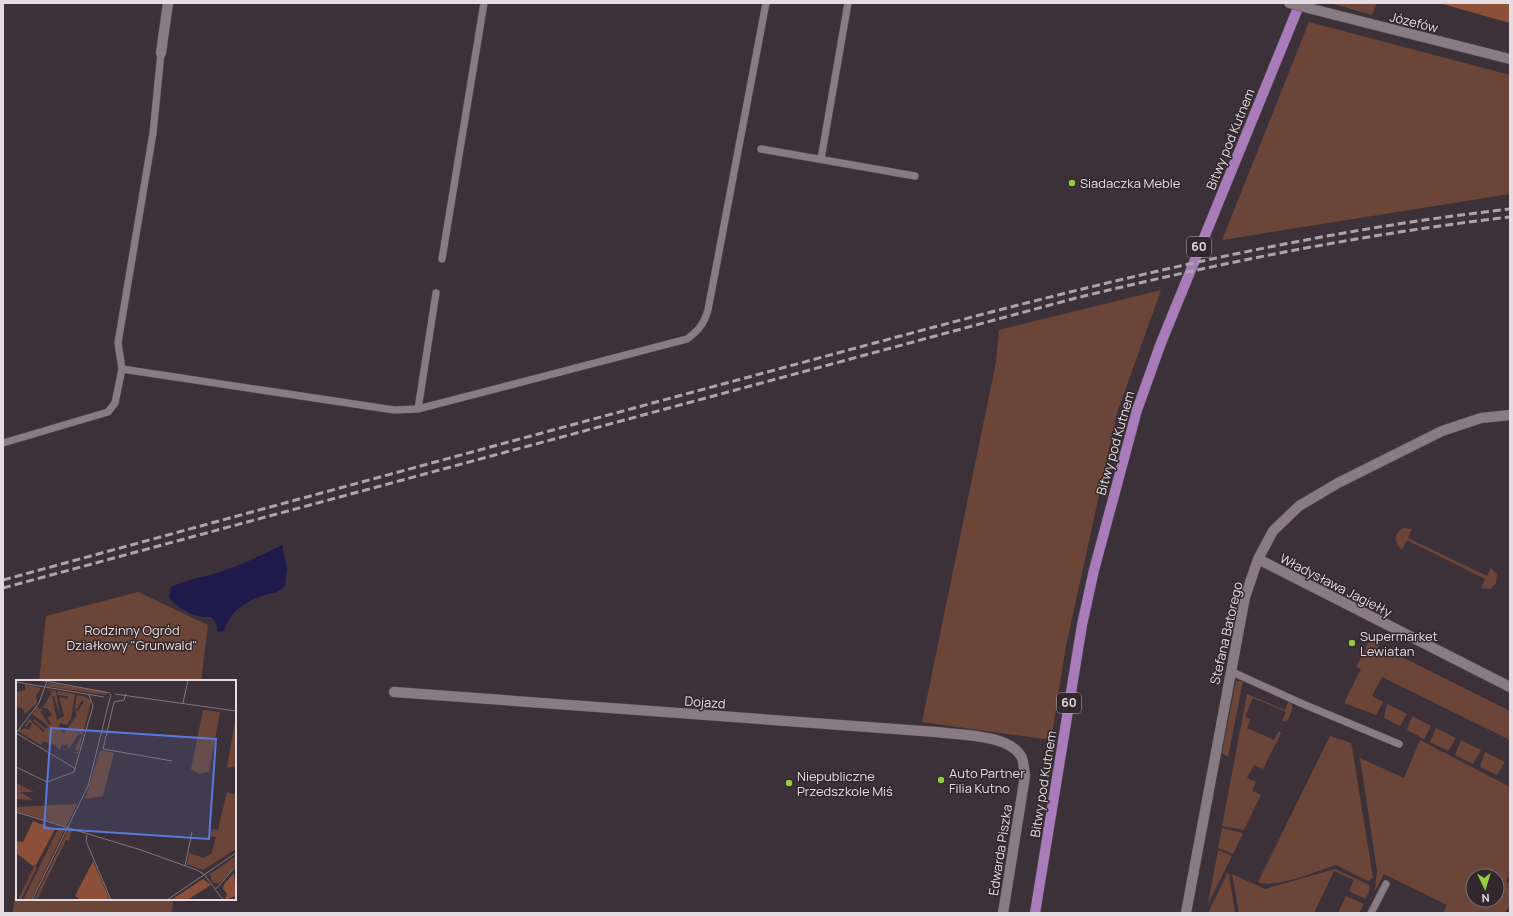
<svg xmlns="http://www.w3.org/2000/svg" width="1513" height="916" font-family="Manrope,sans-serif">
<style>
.green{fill:#6b4638;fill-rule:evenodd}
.forest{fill:#8c4f39}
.water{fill:#1f1a4c}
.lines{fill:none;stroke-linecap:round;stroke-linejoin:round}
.service-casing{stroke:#594f55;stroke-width:8}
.minor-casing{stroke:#594f55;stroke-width:11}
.primary-casing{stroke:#594f55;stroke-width:11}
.service{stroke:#897b83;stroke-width:7}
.minor{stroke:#897b83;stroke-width:10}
.primary{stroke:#a87cbb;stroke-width:10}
.rail{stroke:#ada4a9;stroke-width:3;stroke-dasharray:8 4;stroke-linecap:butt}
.minor-bridge-casing{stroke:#594f55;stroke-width:11;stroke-linecap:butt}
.minor-bridge{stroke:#897b83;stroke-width:10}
.poi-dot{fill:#92cd3e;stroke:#32272d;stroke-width:1.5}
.labels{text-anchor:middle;stroke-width:3;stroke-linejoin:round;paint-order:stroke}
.shield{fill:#32272d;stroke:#afa6aa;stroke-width:1}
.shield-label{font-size:12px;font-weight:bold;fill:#e4dce0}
.street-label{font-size:13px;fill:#e4dce0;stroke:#32272d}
.poi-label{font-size:13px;fill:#e4dce0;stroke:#32272d;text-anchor:start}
.park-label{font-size:13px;fill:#f1ddd6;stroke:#32272d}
.inset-road{fill:none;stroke:#7f757b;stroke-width:1}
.view{fill:#5979da;fill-opacity:0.15;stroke:#5979da;stroke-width:2}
.inset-edge{fill:none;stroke:#e4dce0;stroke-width:2}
</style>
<rect width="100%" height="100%" fill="#3c3138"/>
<path class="green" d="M1330,3H1377L1372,15Z
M1309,22L1510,75V194L1222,240Z
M1161,290L1117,413L1066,646L1051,740L922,722L996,362L999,330Z
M1403,528L1412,529L1408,538L1487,576L1491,568L1497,574L1496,583L1490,589L1481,588L1485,579L1407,540L1402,550C1394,543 1393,534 1403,528Z
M138,592L208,625L201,681H39L46,616Z
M1373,642L1379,645L1376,651L1381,654L1384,648L1510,711V740L1382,677L1372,696L1383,702L1376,715L1344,703L1361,669L1356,667L1368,643Z
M1236,681H1243L1228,757L1222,753Z
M1247,694L1285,710L1289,700L1293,707L1288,720L1284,722L1282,721L1286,712L1253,698L1245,717L1251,719L1247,728L1274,740L1279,731L1281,733L1263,769L1254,765L1247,778L1256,782L1252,791L1261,795L1244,830L1222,826Z
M1387,704L1407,714L1400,726L1384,718Z
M1412,716L1431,726L1424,739L1407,730Z
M1436,728L1456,738L1448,751L1430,742Z
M1330,736L1351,743L1352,747L1373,878L1368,881L1336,865C1316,871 1277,889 1258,882Z
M1420,740L1510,787V873L1506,881L1510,884V906L1504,913H1443L1447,905L1384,874L1375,891L1377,870L1360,758L1404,778ZM1473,876H1497V900H1473Z
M1461,740L1481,750L1473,764L1455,755Z
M1485,752L1505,762L1497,775L1480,767Z
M1222,828L1243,833L1233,854L1218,848Z
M1218,850L1232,856L1208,904Z
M1335,869L1369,885L1370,890L1365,899L1349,891L1354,880L1334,871L1314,913H1239L1232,874L1265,889Z
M17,872V899H173L172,913H13Z
M1227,874H1229L1235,913H1208Z
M1346,896L1364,904L1359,913H1338Z"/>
<path class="forest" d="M1439,3H1510V23Z"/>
<path class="water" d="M282,545L287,568L285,586C277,594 275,592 265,595C247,600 229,612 224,631L218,632L216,623L211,617C193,618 181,610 169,598L171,587C187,579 206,577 223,571C244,564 263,554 282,545Z"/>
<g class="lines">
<g class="service-casing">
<path id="service" d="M761,149L915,176
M821,159L848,3
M442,259L484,3
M122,369L118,343L153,133L161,53
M418,409L436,293
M3,443L108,412L115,403L122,369L394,410L418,409L687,339C698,331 704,324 708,310L766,3
M1230,671L1303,704L1399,744
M1371,913L1386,884"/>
</g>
<g class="minor-casing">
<path id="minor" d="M1312,9L1510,59
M161,53L168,3
M1258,559L1510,687
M394,692L936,732C959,735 1011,734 1022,758C1024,763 1024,771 1025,776L1003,913
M1186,913L1245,597L1258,559L1273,531L1299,506L1338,483L1442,431L1481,418L1510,415"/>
</g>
<g class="primary-casing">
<path id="primary" d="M1035,913L1082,625L1094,570L1137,410L1161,343L1300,3"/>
</g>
<use href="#service" class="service"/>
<use href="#minor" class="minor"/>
<use href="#primary" class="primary"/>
<path class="rail" d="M3,580C259,510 515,440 771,371C1015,305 1258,237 1510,209
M3,588L1076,298C1219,263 1363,234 1510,217"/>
<g class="minor-bridge-casing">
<path id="minor-bridge" d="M1289,3L1312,9"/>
</g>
<use href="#minor-bridge" class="minor-bridge"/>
</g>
<g class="poi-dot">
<circle cx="1072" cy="183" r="4"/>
<circle cx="1352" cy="643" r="4"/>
<circle cx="941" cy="780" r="4"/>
<circle cx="789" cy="783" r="4"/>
</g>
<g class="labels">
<g class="shield">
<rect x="1187" y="237" width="24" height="20" rx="3"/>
<rect x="1057" y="693" width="24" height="20" rx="3"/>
</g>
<g class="shield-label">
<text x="1199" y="251">60</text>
<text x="1069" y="707">60</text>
</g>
<g class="street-label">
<text transform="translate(1414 22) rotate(14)" y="5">Józefów</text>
<text transform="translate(1230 139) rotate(-68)" y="5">Bitwy pod Kutnem</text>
<text transform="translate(1115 443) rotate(-74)" y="5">Bitwy pod Kutnem</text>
<text transform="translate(1336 585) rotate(27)" y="5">Władysława Jagiełły</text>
<text transform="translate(1226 633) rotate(-77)" y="5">Stefana Batorego</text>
<text transform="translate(705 702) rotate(4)" y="5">Dojazd</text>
<text transform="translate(1043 784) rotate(-81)" y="5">Bitwy pod Kutnem</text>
<text transform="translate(1000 850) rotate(-81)" y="5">Edwarda Piszka</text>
</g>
<g class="poi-label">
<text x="1080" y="188">Siadaczka Meble</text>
<text x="1360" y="641">Supermarket<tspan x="1360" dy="15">Lewiatan</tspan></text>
<text x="949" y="778">Auto Partner<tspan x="949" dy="15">Filia Kutno</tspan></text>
<text x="797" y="781">Niepubliczne<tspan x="797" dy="15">Przedszkole Miś</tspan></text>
</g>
<g class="park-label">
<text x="132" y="635">Rodzinny Ogród<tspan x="132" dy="15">Działkowy "Grunwald"</tspan></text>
</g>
</g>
<g transform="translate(16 680)">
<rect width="220" height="220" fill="#3c3138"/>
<path d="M32,3L91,12L90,15L36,7L31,6ZM9,4L25,8L20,16L21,23L9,34L7,29L0,26V12L9,10ZM31,9L40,11L44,37L38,16H36L41,40L48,36L43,17L51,19L52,16L41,15L42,11L59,14L55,39L51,45L44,43L42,48L48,53L61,35L59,29L62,31L68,22L66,20L61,29L59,28L61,15L70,17L75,21L62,74L57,72H63L59,69L66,55L63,53L53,69L50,63V66L46,64L44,70L38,64L35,65V63L34,64L27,61L25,65L2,51L5,46V50L8,48L13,50L16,43L13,42L11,47L9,46L13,39L27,52L29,51L17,40L18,39L35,53L26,46L30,49L32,47L30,44L16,34L22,26L23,30L25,28L27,30L24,31L33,45L35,44L31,38L36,35L31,28H27L36,12L30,10L38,11ZM187,30L204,32L193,92L183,94L175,89ZM220,36V86L211,88ZM84,70L98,73L87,116L69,119ZM0,103L18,112H4L17,120L0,119ZM211,112L220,115V169L187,190L171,184L173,173L188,178L196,173L200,157L194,156L196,149L202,150ZM61,124L50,147L0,131V127ZM43,147L49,149L15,220H7ZM52,150L56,151L53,161L50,160L21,220H18ZM220,176V185L206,201L201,204L196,202L194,194ZM18,186L21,187L5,220H2Z" fill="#6b4638"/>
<path d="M17,141L39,149L20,185L17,186L0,173V161L7,162ZM77,181L94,220H65L59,216ZM218,193L220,216L209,220L211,214L207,209L208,204ZM187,199L195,205L171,220H155Z" fill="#8c4f39"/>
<path class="inset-road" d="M24,0L94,13M0,2L88,17M99,14L220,31M110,14L108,20L98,22L87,69L156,81M167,23L172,0M0,53L60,89M0,53L23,23L31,1M0,87L31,102L58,92L77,26L73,15M0,132L125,170L181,190L188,194L207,220M71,155L70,161L95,220M169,186L176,152M199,210L220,186M16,220L72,106L95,14M151,220L220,173"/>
<path class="view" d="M35,48L200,59L193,159L28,148Z"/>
<rect width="220" height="220" class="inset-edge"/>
</g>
<rect width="1513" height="916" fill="none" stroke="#e4dce0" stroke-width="8"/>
<g transform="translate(1485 888) rotate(176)"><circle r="19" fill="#32272d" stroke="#796f75"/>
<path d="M0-3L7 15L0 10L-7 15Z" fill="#92cd3e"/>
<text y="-6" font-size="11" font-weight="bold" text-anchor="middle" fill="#e4dce0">N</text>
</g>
</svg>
